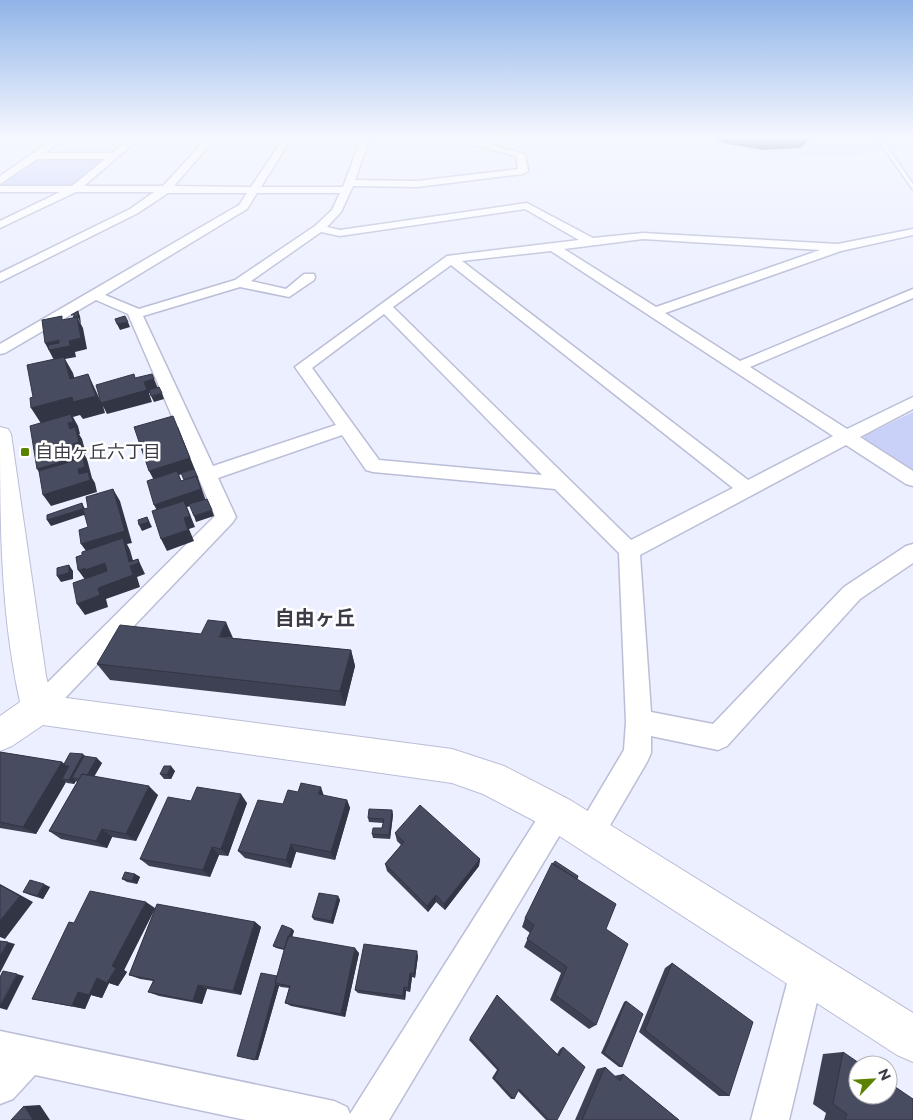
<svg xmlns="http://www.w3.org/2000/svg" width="913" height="1120" font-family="Montserrat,'Noto Sans JP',sans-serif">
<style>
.built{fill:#dde1fc}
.green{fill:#cad1f9}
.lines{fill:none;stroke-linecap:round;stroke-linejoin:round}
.service-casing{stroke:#babed7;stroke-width:3}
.minor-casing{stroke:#babed7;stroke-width:3}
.tertiary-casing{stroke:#babed7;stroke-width:2}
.service{fill:#fff;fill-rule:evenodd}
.minor{fill:#fff;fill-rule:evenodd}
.tertiary{fill:#fff;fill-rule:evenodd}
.wall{fill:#3e4153}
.shaded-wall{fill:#323544}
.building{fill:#484c61;stroke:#323544}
.poi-dot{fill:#5b8202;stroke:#fff;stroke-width:2}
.labels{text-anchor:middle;stroke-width:5;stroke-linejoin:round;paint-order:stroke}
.poi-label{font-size:18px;fill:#3b3c47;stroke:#fff;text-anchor:start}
.quarter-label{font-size:20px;font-weight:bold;fill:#3b3c47;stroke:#fff}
</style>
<rect width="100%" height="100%" fill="#ecefff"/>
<path class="built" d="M704,136H903L913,140V145L876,153L768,160L753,152L720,146Z"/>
<path class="green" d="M37,158H107L73,187H0V184Z
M913,412V472L865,441L864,436Z"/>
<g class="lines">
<g class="service-casing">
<path id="service" d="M879,141H883L913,184V190Z"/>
</g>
<g class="minor-casing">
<path id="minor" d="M58,136H67L45,153H112L133,136H142L84,186H163L209,136H217L174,186L251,187L285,136H293L261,187H343L362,136H459L525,154L528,171L523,174L417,187L353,186L341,212L327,227L340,230L527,203L593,238L643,233L838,244L913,229V235L841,251L665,313L740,361L913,289V298L750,367L847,429L913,397V409L860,437L913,471V486L906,484L846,445L640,555L651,712L713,724L844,587L906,546L913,544V563L860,599L727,746L718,750L651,736V753L647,762L599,844L589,849L579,844L574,834L624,750L626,722L619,553L555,489L373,472L366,470L342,435L218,478L236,517L233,522L47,717L38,721L29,717L25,709L29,701L215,516L128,314L96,300L5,353L0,354V344L239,205L247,193H168L138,213L0,282V273L130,209L154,192H76L0,228V221L60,192H0V186H72L105,159H37L0,184V176ZM369,140H455L516,156L518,169L417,181L355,180ZM257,193H340L332,210L315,226L235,280L139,309L105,295L247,209ZM525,209L579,240L447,256L295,367L336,425L213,466L143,316L240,287L289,297L314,280L315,277L314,274H304L286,289L251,281L321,232L340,236ZM643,239L820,250L656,307L564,249ZM551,251L833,436L748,480L462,261ZM451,265L733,488L631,540L393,307ZM384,314L542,475L379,460L312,368Z
M557,799L567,803L571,813L567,823L389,1120H246L35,1075L13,1099L0,1104V1031L334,1101L347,1107L350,1114L547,803Z
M807,955L819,960L824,972L789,1120H751L790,972L795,960Z"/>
</g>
<g class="tertiary-casing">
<path id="tertiary" d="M0,427L8,429L11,434L46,676L51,696L452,749L504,766L570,800L913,1013V1062L897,1055L544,826L483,794L452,783L43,725L12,746L0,751V716L20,702C0,612 0,519 0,427Z"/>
</g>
<use href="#service" class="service"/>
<use href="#minor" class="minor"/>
<use href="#tertiary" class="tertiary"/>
</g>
<path class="wall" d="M711,136H813L812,138L800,148L763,150L722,143Z
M233,638L351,650L355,666L345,706L110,680L97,664Z
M0,752L62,762L64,764L86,757L102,763L94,776L158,795L136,841L112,837L107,848L61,839L49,831L77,782L76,781L74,784L67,783L66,782L36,834L0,828Z
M175,771L171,779H164L160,774Z
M324,796L347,800L350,808L335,860L296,852L291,868L245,858L238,851L283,804Z
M191,801L247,803L228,856L219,855L210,877L149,866L140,859Z
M392,810L393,815L390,839L373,838L372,834L382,828L383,823L369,822L368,818Z
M395,833L480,859L479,866L445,910L436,902L428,912L387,871L385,864L401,845L397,841Z
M135,874L140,877L137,884L127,882L122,879Z
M577,879L606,929L596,1025L589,1029L550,1000L561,973L524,947L530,933L522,927L525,918Z
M50,887L43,899L30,895L23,892Z
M338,896L340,900L333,924L314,920L312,917Z
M155,908L255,922L261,927L241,995L207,989L202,1004L159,996L148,992L153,981L140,979L129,975L155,909L124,970L127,972L118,986L109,983L102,998L91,995L85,1009L32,999L74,923Z
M292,929L294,931L292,937L359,953L345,1017L291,1006L285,1003L289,988L281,987L279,986L258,1060L277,976L284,950L276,948L273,946Z
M418,956L415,978L412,977L410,992L406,991L405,1000L358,993L355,990Z
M672,963L729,1096H719L639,1032L665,968Z
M626,1001L622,1067H619L601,1053L624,1002Z
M470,1038L557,1054L560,1049L563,1047L557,1120H546L518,1091L514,1099H511L492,1078L497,1070L469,1040Z
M843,1052L913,1120H824L826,1113L813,1104L823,1054Z
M605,1067L614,1076L623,1074L679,1120H575L597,1069Z"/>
<path class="shaded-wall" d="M805,136H813L812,138L800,148Z
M78,311L80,316L81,324L78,318Z
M77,317L83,328L87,349L75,352L76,357L65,359L73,373L79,395L55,362L45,343L59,340L69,341Z
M128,322L130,327L120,330L117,324Z
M88,374L96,391L101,402L144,382L152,374L159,391L149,393L152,402L107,414L103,406L105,413L83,419L80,415L73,417L78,426L80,434H79L82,439L86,454H84L87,459L92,478L95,483L97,492L51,506L43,495L45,481L37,469L74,449L73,444L42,425L31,408Z
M162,393L164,399L154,402L151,396Z
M178,427L195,470L179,475L182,483L155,482L149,471Z
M198,478L206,501L187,507L195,527L189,529L194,541L167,551L161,539L160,516L154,505Z
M113,489L120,501L132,543L127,544L130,550L134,564L138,559L145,574L137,577L140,587L106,599L108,607L85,615L77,604L98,588L129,562L89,555L81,544Z
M82,503L85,509L87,514L51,526L47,520Z
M212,510L214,516L196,522L194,516Z
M147,517L152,527L142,531L139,525Z
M105,563L113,574L86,581L78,570Z
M69,565L73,571V579L61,582L57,576Z
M226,622L233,638L219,637Z
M351,650L355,666L345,706L340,691Z
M83,754L88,759L72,778L76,781L74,784L69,780Z
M97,758L102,763L90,784L85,780Z
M62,762L72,771L62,779L66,782L36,834L23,827Z
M171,766L175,771L171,779L167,775Z
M149,786L158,795L136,841L126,834Z
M321,787L324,796L318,794Z
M241,794L247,803L228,856L221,849Z
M347,800L350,808L335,860L331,852Z
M392,810L393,815L390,839L389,835Z
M102,829L112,837L107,848L96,841Z
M291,844L296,852L291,868L286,860Z
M212,847L219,855L210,877L203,870Z
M480,859L479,866L445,910L444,904Z
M135,874L140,877L137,884L132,881Z
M0,884L33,902L5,939L0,937Z
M44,884L50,887L43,899L37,896Z
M436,895V902L428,912L427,906Z
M338,896L340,900L333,924L331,921Z
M146,902L155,908L124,970L127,972L118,986L109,983L102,998L91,995L85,1009L72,1006L78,992L112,966Z
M255,922L261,927L241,995L233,991Z
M292,929L294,931L287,951L284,949Z
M8,942L15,944L0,973V956Z
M355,948L359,953L345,1017L341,1014Z
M417,951L418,956L415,978L414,974Z
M410,973L412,977L410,992L408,988Z
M17,974L24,976L7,1010L0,1008V1006Z
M275,984L279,986L258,1060H255Z
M198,985L207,989L202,1004L193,1001Z
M404,987L406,991L405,1000L403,996Z
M40,1105L50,1120H33L24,1106Z"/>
<path class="building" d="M78,311V318L77,317H73L75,315H71Z
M62,316V320L77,317L81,338L69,341L70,346L49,350L48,345L59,343V340L45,343L42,320Z
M125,316L128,322L117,324L115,319Z
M64,357L70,379L88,374L96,396L73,402L72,397L31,408L30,398L33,397L27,365Z
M134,374L135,378L152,374L154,379L144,382L147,390L101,403L96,385Z
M159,387L162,393L151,396L149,390Z
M71,414L73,422L68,423L70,429L75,427L79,442L73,444L74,449L80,447L82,456L37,469L30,426Z
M173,416L190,458L149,471L134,427Z
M83,458L85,467L78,469L79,474L88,472L90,480L43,495L39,471Z
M194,469L198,478L197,479L196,476L184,480L181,473Z
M177,471L181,481L196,476L201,489L154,505L147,481Z
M113,489L125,531L81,544L79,530L88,527L83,509L88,508L86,497Z
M207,499L212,510L194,516L189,504Z
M184,501L190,516L184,518L188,530L161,539L152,511Z
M82,503L83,509L47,520V515Z
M147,517L149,522L139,525L138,520Z
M123,538L129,562L138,559L139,563L130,566L133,575L98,588L100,595L77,604L73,583L107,571L105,563L85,570V568L78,570L76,557L82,555V552Z
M69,565V573L57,576V568Z
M208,620L226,622L219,637L351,650L340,691L97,664L120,625L201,634Z
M0,752L62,762L23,827L0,822Z
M70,753L83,754L69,780L62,779L69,766H66L64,764Z
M84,756L97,758L87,775L82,774L79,779L72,778Z
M164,766H171L167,775L160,774Z
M82,774L149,786L126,834L102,829L96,841L49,831Z
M301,783L321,787L318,794L347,800L331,852L291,844L286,860L238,851L258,800L283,804L288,790L298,792Z
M197,787L241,794L221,849L212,847L203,870L140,859L168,797L191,801Z
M420,805L480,859L444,904L436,895L427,906L385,864L404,842L395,833Z
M369,809L392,810L389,835L372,834L373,828H382L384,819L368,818Z
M555,861L578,876L577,879L553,864Z
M552,863L616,904L606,929L628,944L596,1025L555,995L567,967L527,939L534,925L525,918Z
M125,872L135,874L132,881L122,879Z
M30,880L44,884L37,896L23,892Z
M0,885L20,896L0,921Z
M90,891L146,902L112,966L116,968L107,983L97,978L89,995L78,992L72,1006L32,999L69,922L74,923Z
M319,893L338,896L331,921L312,917Z
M157,904L255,922L233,991L198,985L193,1001L148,992L154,980L129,975Z
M282,925L292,929L284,949L273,946Z
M288,936L355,948L341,1014L285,1003L290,986L275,983Z
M0,941L8,942L0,956Z
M364,944L417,951L414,974L410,973L408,988L404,987L403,996L355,990Z
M672,963L753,1022L729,1096L645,1030Z
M3,971L17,974L0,1006V977Z
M261,973L277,976L275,983H276L255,1060L237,1056Z
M497,995L559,1056L563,1047L585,1067L557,1120H549L519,1089L514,1099L494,1078L499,1069L470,1038Z
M626,1001L643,1014L622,1067L604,1053Z
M843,1052L862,1065H858V1095H888V1082L913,1099V1120H845L847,1114L833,1104Z
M605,1067L620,1081L623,1074L679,1120H582Z
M24,1106L33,1120H11Z"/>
<linearGradient id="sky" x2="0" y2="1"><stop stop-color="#90b4e8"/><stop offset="0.47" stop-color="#f6f8ff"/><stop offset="1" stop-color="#f6f8ff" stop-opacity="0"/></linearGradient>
<rect width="913" height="292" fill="url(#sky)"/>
<rect class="poi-dot" x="20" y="447" width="10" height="10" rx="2.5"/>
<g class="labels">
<g class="poi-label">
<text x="35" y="458">自由ヶ丘六丁目</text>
</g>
<g class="quarter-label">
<text x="315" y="625">自由ヶ丘</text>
</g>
</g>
<g transform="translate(873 1080) rotate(65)"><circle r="24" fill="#ffffff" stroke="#b1b1b5"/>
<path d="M0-4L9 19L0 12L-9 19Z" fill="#5b8202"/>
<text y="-8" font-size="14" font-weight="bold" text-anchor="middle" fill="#3b3c47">N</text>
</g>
</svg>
